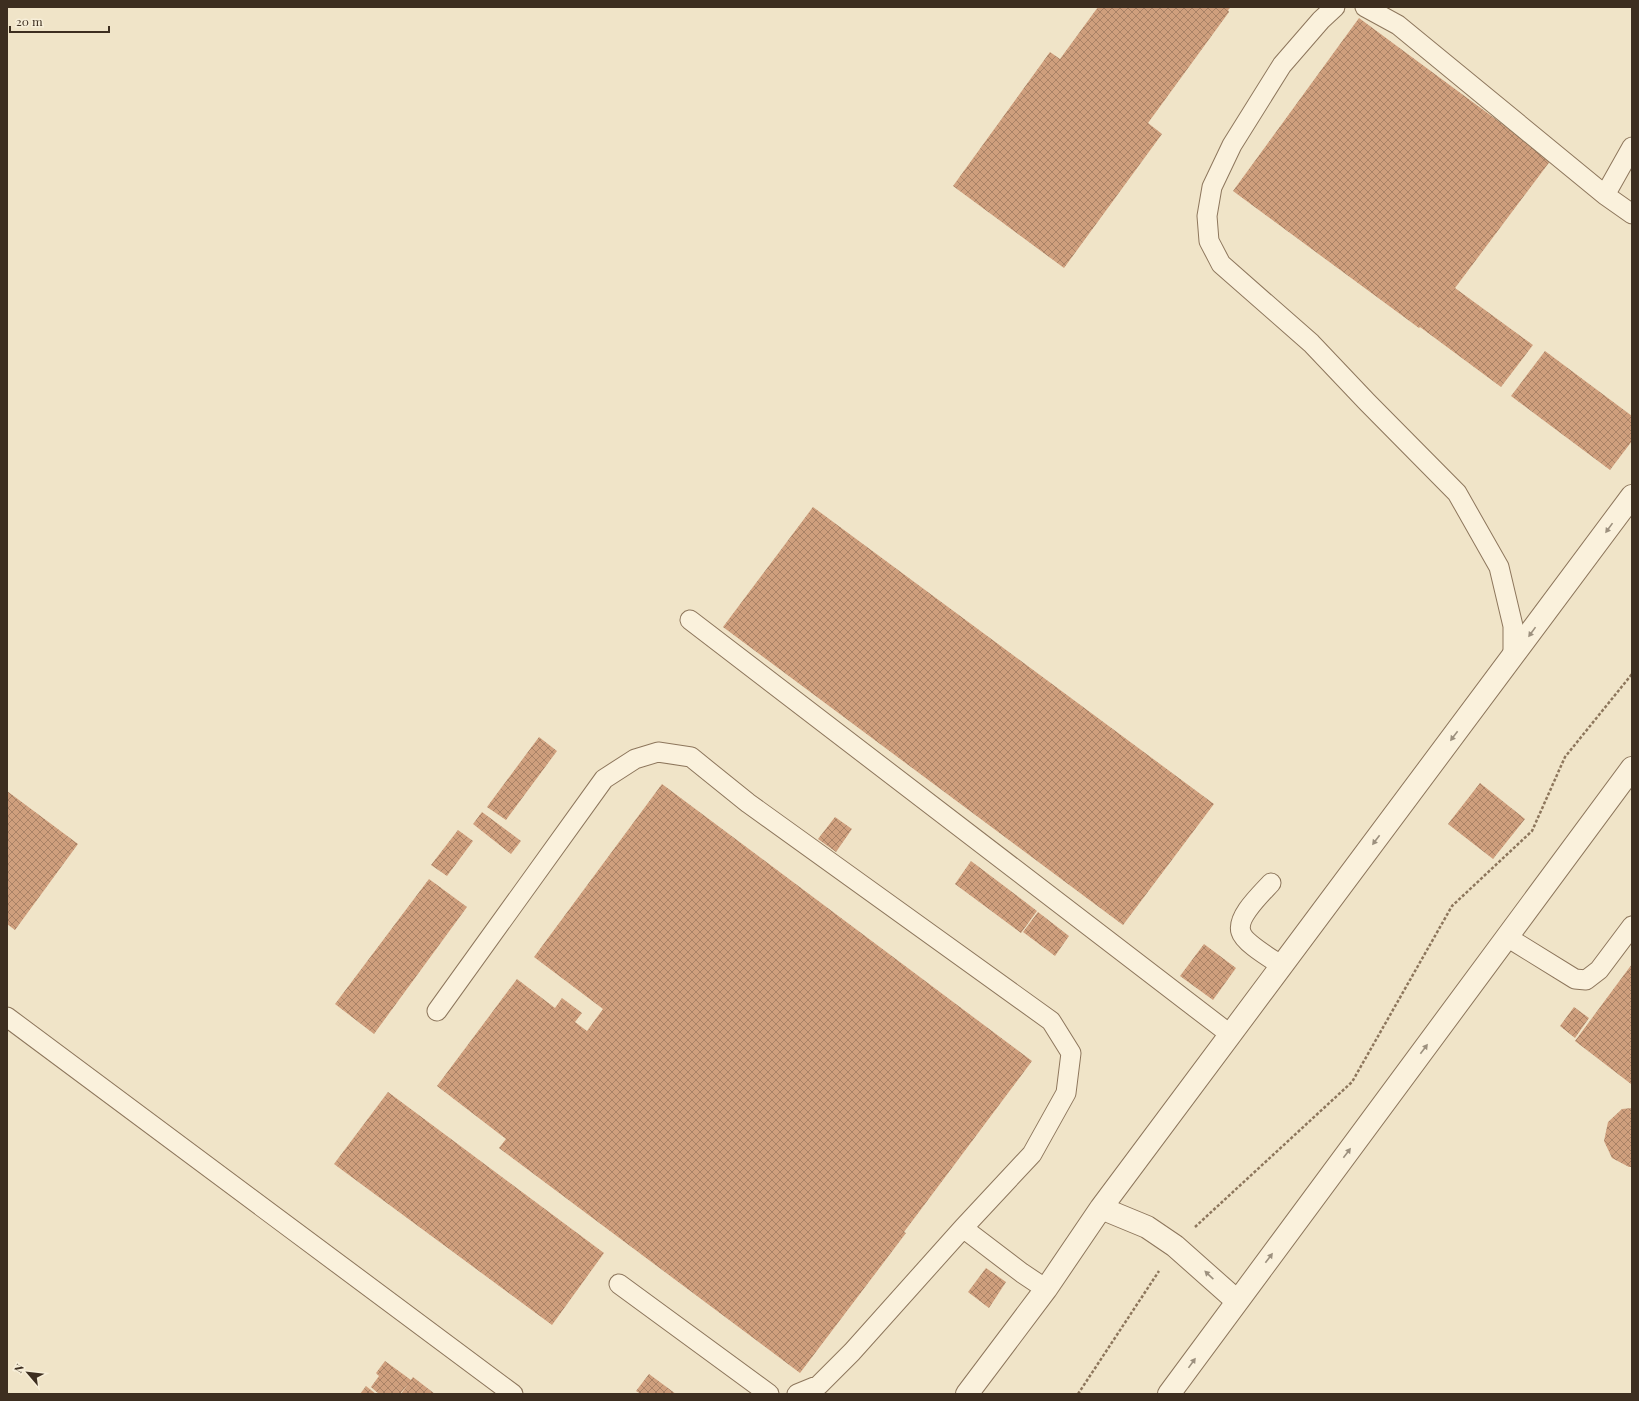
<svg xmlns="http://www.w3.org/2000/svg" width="1639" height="1401" font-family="'Playfair Display',serif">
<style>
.building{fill:url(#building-cross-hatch)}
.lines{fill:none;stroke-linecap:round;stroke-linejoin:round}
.service-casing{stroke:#8d765c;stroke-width:21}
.minor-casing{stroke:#8d765c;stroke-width:24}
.path{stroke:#8d765c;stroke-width:2.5;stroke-dasharray:3 2;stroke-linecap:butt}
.service{stroke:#faf1dc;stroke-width:19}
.minor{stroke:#faf1dc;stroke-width:22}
.oneway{fill:#9c907e}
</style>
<defs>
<pattern id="building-cross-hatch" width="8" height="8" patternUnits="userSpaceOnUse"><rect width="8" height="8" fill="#cf9f7d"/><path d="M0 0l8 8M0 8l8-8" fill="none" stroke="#a98266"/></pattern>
</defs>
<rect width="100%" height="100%" fill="#f0e4c8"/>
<path class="building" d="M1098,7H1231L1228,10L1229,12L1148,123L1162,134L1064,268L953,186L1050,52L1060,59Z
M1359,18L1551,160L1455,288L1533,345L1501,387L1420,327L1419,328L1233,191Z
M1545,351L1632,416V441L1610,470L1511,396Z
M813,507L1214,804L1123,925L723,627Z
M539,737L557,751L506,820L487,807Z
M1480,783L1525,819L1493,859L1448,824Z
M662,784L1032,1061L904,1232L906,1233L800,1373L499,1148L506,1139L437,1086L517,979L555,1008L562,998L582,1013L575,1022L587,1031L603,1009L534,957Z
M7,791L78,844L15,930L7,924Z
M482,812L521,841L511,854L473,824Z
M835,817L852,829L836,852L818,839Z
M458,830L473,841L447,876L431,865Z
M971,861L1037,911L1021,933L955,884Z
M429,879L467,907L374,1034L335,1004Z
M1038,912L1069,936L1055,956L1023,932Z
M1204,944L1236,968L1213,1000L1180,976Z
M1632,964V1082L1631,1084L1575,1041Z
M1574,1007L1589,1018L1575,1038L1560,1026Z
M388,1092L604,1253L552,1325L334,1164Z
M1632,1108V1167H1629L1612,1158L1604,1141L1608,1122L1622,1109Z
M986,1268L1006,1282L989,1308L968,1292Z
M385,1361L411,1380L413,1377L435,1394H401L408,1384L400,1394H379L371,1387L379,1376L376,1373Z
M649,1374L676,1394H641L636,1391Z
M366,1386L376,1394H360Z"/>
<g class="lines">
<g class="service-casing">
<path id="service" d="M1335,7L1321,20L1282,65L1232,145L1212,187L1207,216L1209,241L1221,264L1311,343L1367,402L1457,493L1499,567L1513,626V657
M1365,7L1398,25L1605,195L1632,214
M1605,195L1632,147
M690,620L1231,1035
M1271,883C1261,894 1236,917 1241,932C1244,943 1272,959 1282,966
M1507,937L1575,979L1586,980L1599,970L1632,926
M437,1011L604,779L635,759L658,752L691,757L748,803L1051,1021L1071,1053L1066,1093L1032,1154L963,1228L852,1352L819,1385L797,1394
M7,1017L513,1394
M963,1228L1022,1273L1046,1289
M619,1284L769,1394"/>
</g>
<g class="minor-casing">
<path id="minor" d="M1101,1208L1147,1227L1175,1246L1237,1301
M967,1394L1046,1289L1101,1208L1632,496
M1169,1394L1632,768"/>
</g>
<path class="path" d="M1195,1227L1352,1082L1452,906L1532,831L1565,757L1632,674
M1078,1394L1159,1271"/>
<use href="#service" class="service"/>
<use href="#minor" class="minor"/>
</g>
<defs><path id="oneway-solid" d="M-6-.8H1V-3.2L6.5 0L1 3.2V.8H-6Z"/></defs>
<g class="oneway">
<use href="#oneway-solid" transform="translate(1609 528) rotate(126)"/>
<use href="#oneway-solid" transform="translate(1532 632) rotate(126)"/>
<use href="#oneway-solid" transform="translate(1454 736) rotate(127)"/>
<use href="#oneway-solid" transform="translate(1376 840) rotate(127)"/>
<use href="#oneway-solid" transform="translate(1424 1049) rotate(-53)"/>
<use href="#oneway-solid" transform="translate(1347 1153) rotate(-53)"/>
<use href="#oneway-solid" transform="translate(1269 1258) rotate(-53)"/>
<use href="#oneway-solid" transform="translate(1209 1275) rotate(-137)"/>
<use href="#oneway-solid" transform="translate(1192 1363) rotate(-54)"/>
</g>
<rect width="1639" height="1401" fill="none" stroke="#3d2e20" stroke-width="16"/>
<g transform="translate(28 1373) rotate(298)" stroke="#f7eed8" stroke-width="3" paint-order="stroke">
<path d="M0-3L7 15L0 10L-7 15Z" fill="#3d2e20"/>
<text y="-6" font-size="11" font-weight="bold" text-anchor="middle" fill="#3d2e20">N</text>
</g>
<path d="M10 26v6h99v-6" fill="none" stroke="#3d2e20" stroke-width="2"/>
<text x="16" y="26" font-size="12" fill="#3d2e20" stroke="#f7eed8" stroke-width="3" paint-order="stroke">20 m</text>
</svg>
